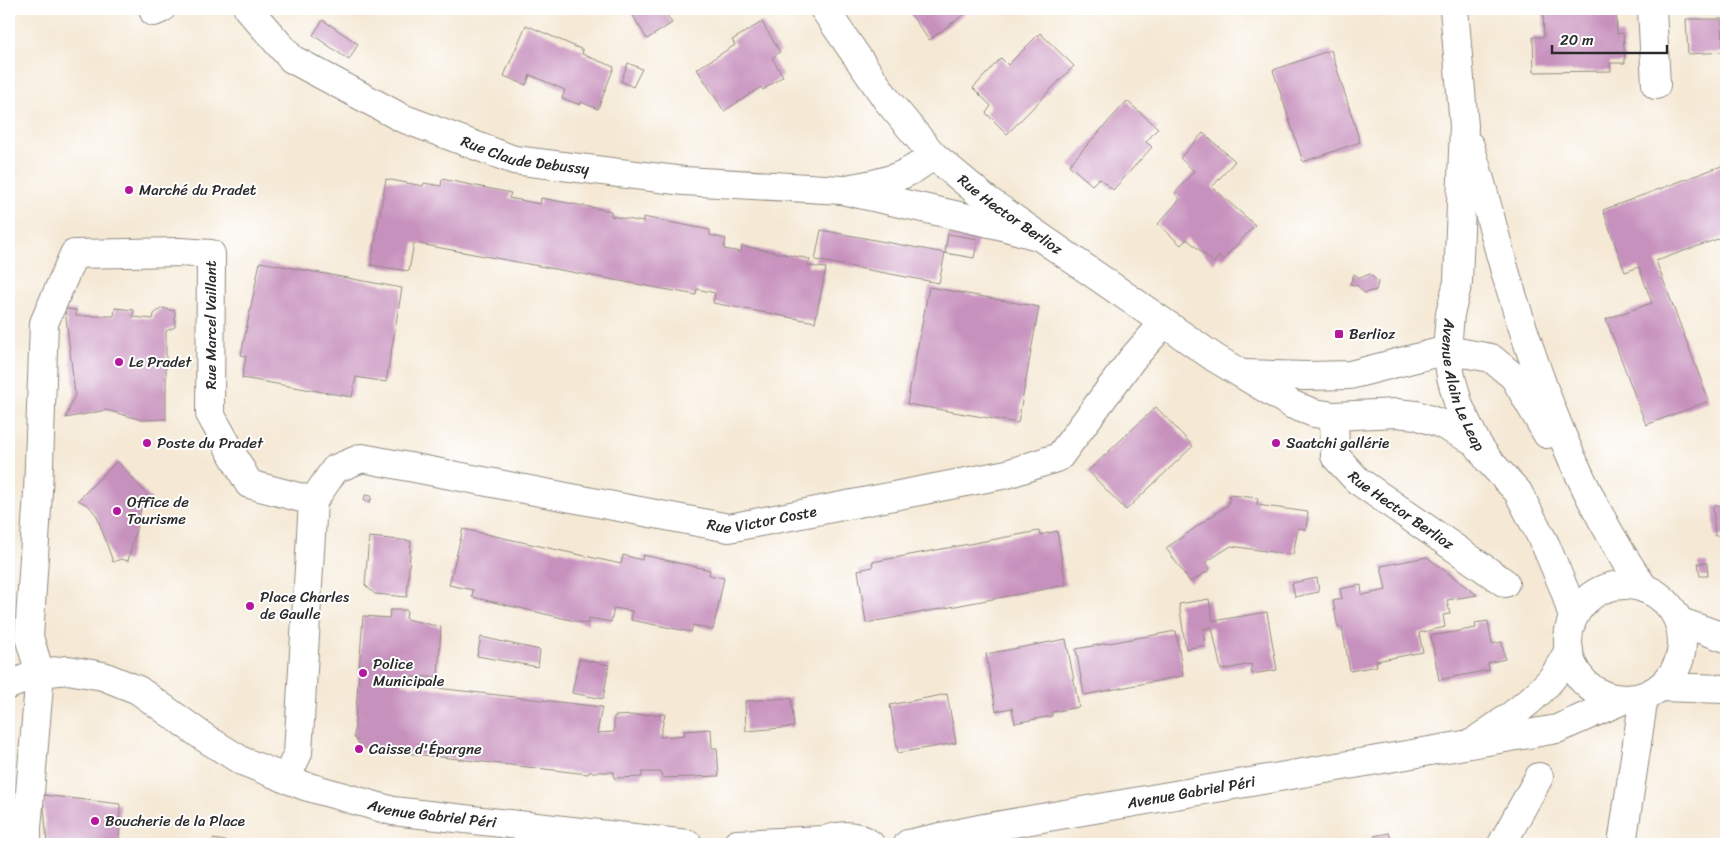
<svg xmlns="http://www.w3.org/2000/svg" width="1735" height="853" font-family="Sriracha,sans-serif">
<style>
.building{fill:#c791bd}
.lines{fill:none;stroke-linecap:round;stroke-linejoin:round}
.minor-casing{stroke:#908a80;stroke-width:30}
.major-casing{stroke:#908a80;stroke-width:30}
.minor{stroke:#fff;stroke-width:28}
.major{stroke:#fff;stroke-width:28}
.poi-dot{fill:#b5179e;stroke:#fff;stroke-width:2}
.labels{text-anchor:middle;stroke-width:4;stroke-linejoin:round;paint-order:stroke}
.street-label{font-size:15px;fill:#2b2b2b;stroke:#fff}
.poi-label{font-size:15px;fill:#2b2b2b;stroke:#fff;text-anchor:start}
</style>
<rect width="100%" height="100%" fill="#fff"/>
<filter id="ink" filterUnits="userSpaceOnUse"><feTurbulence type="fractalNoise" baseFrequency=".02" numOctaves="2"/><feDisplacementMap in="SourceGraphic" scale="10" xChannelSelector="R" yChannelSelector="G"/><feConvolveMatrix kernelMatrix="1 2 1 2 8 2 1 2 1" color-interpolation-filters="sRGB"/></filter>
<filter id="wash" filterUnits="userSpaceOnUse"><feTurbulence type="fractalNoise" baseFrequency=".0096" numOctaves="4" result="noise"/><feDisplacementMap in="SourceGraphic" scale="20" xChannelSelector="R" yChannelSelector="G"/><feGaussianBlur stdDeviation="1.12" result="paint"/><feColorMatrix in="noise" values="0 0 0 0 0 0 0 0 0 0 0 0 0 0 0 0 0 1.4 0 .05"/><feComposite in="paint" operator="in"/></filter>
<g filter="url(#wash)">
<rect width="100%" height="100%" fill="#f5e9d5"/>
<g id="blocks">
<path class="building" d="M629,9H663L672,23L647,39Z
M907,9H962L966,13L929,40Z
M1543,9H1616L1617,34L1623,33L1625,63H1610L1611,71L1534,72L1533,37H1544Z
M1686,19H1722L1723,52L1688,54Z
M323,20L358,44L349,60L313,35Z
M762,22L780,52L772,58L783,76L763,90L761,87L724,111L697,69L735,45L732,40Z
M526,25L583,50L582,54L614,67L598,109L581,102L580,105L562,98L565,90L530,75L526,85L504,76Z
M1040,33L1074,66L1007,134L986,113L991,106L973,88L1001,58L1008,65Z
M1331,50L1360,142L1303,162L1273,70Z
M628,63L642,69L633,87L621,81Z
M1127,101L1158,128L1146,142L1152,147L1113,190L1099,178L1092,185L1069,165Z
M1203,133L1235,161L1212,187L1255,225L1222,261L1219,256L1214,263L1187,239L1181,245L1158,224L1180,199L1175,193L1194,171L1180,158Z
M1724,165L1726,168V236L1656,261L1709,401L1646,425L1606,319L1652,303L1639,267L1625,272L1603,210Z
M386,179L423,186L424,183L441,186L442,179L511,193L509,198L540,204L541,198L611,211V216L643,222V217L710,230V235L726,239L724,249L741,252L742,246L810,259L808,266L826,268L815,322L713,303L715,293L697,289L696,295L414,243L409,271L371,265Z
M821,230L945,253L939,283L815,260Z
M948,234L978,239L974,258L945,253Z
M260,262L402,288L386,382L356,377L352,397L242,378L246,356L241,355Z
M1354,274L1360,278L1370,274L1378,282L1376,290L1364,293L1358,286L1350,284Z
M929,287L1039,307L1018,423L907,404Z
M115,308L134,310L133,317L153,319L154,314L162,308L175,311V327L166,331V419L142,420L106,410L66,418L75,394L65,309L76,310V316H114Z
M1156,407L1193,446L1126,510L1088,471Z
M117,461L152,500L142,505L128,561L121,559L113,562L97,516L89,506L78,500Z
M365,495L372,496L370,502L364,501Z
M1230,495L1258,498L1257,505L1308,512L1306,529L1298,528L1293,555L1231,546L1206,562L1210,570L1190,582L1166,548L1228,505Z
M1726,505V535L1715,536L1713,506Z
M463,529L621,564L623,555L642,560L643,555L710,570L709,575L724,578L713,630L693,625L691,632L631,620L632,611L614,608L611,622L589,618L588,624L472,597L473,590L449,585Z
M1039,531L1040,535L1057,531L1066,585L866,623L858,570L873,567L872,562Z
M369,537L411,541L407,597L375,594L365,585Z
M1427,557L1477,595L1447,600L1450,614L1443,615L1445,627L1419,633L1423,652L1376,661L1377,666L1350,671L1342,627L1338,628L1333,601L1342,599L1340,589L1361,585L1362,595L1386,590L1381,566Z
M1698,563H1707L1708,576H1700Z
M1317,578L1319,592L1295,597L1292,583Z
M1209,599L1213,621L1267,612L1277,670L1252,674L1251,664L1221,670L1212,627L1203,629L1205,645L1186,649L1179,604Z
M390,610H407L406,619L441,627L438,677H402V684L602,707L597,733L614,732V716L665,714L660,737L685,735L684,731L711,729L712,748H717L719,776L662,778L661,772H642V777L614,778V772H589L588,774L362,748L354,737L363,616L389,618Z
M1488,621L1492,644L1502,642L1505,659L1488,663L1489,670L1439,680L1431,636L1476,628L1475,623Z
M1176,631L1183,676L1084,695L1076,649Z
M481,637L540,650L538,667L477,656Z
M1066,639L1079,707L1052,712V716L1015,723L1012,708L996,711L986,654Z
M579,659L609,665L603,699L572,693Z
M947,694L956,743L898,753L890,705Z
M791,698L794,727L746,731L745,701Z
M9,771L11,773L12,787H9Z
M43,795L120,804L119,844H47Z
M9,825H15L17,844H9Z
M1389,833L1392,843L1411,839L1412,844H1375L1374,836Z
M213,839L231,842L230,844H212Z"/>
</g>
</g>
<g filter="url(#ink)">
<use href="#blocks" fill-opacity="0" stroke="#908a80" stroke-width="1"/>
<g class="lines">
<g class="minor-casing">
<g id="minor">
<path id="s1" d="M248,9L292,59L402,118L514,160L684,181L842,190L999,225L1038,236"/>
<path id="s2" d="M824,9L887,100L933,155L987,200L1215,358L1293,405L1314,413L1334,416L1396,413L1416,415L1439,423L1476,442"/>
<path id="s3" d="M1454,9L1464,126L1458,282L1450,314L1447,350L1451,377L1459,406L1476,442L1489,461L1518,492L1546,546L1565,591L1573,618"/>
<path d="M1652,9L1656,85"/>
<path d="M154,12L161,9"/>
<path d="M1470,146C1484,190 1494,234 1507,278C1540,386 1579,496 1645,589"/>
<path d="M851,188C884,183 907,177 933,155"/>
<path d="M1244,374L1307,376L1350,375L1447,350L1491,358L1514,377L1547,434"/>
<path id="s4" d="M1334,416L1335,456L1357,480L1505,583"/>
<path id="s5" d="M313,501L335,469L362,458L729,528L1007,474L1059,457L1132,359L1164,323"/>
<path d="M27,844V828L40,673L29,637L38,492L44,323L74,254L180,252L211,254L210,414L249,484L313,501L298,753L286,779"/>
<path d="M1502,844L1539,777"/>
<path d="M1622,844L1644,696"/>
</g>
</g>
<g class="major-casing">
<g id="major">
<circle cx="1625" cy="642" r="57"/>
<path d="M1678,621L1726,638"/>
<path id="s6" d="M9,685L40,673L68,670L103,676L138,690L205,738L242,761L305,786L393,811L688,844"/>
<path d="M1660,687L1726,689"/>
<path d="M1478,739C1504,721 1533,702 1553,677C1559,669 1563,659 1569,651"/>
<path d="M737,844L825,840"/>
<path d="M818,844C834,834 855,833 870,844"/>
<path id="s7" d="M908,844L984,828L1557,729L1625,699"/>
</g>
</g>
<use href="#minor" class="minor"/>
<use href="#major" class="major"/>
</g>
</g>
<g class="poi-dot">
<circle cx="129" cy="190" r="5"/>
<rect x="1334" y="329" width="10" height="10" rx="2.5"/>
<circle cx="119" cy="362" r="5"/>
<circle cx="147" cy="443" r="5"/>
<circle cx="1276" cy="443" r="5"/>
<circle cx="117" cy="511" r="5"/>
<circle cx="250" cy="606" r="5"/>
<circle cx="363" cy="673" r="5"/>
<circle cx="359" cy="749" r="5"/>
<circle cx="95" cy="821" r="5"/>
</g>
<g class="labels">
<g class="street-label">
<text dy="5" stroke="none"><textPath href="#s1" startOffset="321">Rue Claude Debussy</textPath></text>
<text dy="5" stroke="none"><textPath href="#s2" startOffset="280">Rue Hector Berlioz</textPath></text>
<text transform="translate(211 325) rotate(-90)" y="5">Rue Marcel Vaillant</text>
<text dy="5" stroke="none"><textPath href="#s3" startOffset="380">Avenue Alain Le Leap</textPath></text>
<text dy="5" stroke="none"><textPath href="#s4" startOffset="126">Rue Hector Berlioz</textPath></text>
<text dy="5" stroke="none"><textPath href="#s5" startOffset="475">Rue Victor Coste</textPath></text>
<text dy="5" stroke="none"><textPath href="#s7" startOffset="288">Avenue Gabriel Péri</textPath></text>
<text dy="5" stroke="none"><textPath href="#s6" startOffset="459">Avenue Gabriel Péri</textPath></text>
</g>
<g class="poi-label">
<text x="139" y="195">Marché du Pradet</text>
<text x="1349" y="339">Berlioz</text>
<text x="129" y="367">Le Pradet</text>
<text x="157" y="448">Poste du Pradet</text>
<text x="1286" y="448">Saatchi gallérie</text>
<text x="127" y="507">Office de<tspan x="127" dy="17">Tourisme</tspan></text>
<text x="260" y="602">Place Charles<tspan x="260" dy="17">de Gaulle</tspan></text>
<text x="373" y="669">Police<tspan x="373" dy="17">Municipale</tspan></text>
<text x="369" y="754">Caisse d'Épargne</text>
<text x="105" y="826">Boucherie de la Place</text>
</g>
</g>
<rect width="1735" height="853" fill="none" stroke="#fff" stroke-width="30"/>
<path d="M1552 45v8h115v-8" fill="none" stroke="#2b2b2b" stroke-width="2.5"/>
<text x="1560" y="45" font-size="15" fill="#2b2b2b" stroke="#ffffff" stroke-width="4" paint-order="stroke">20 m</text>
</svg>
